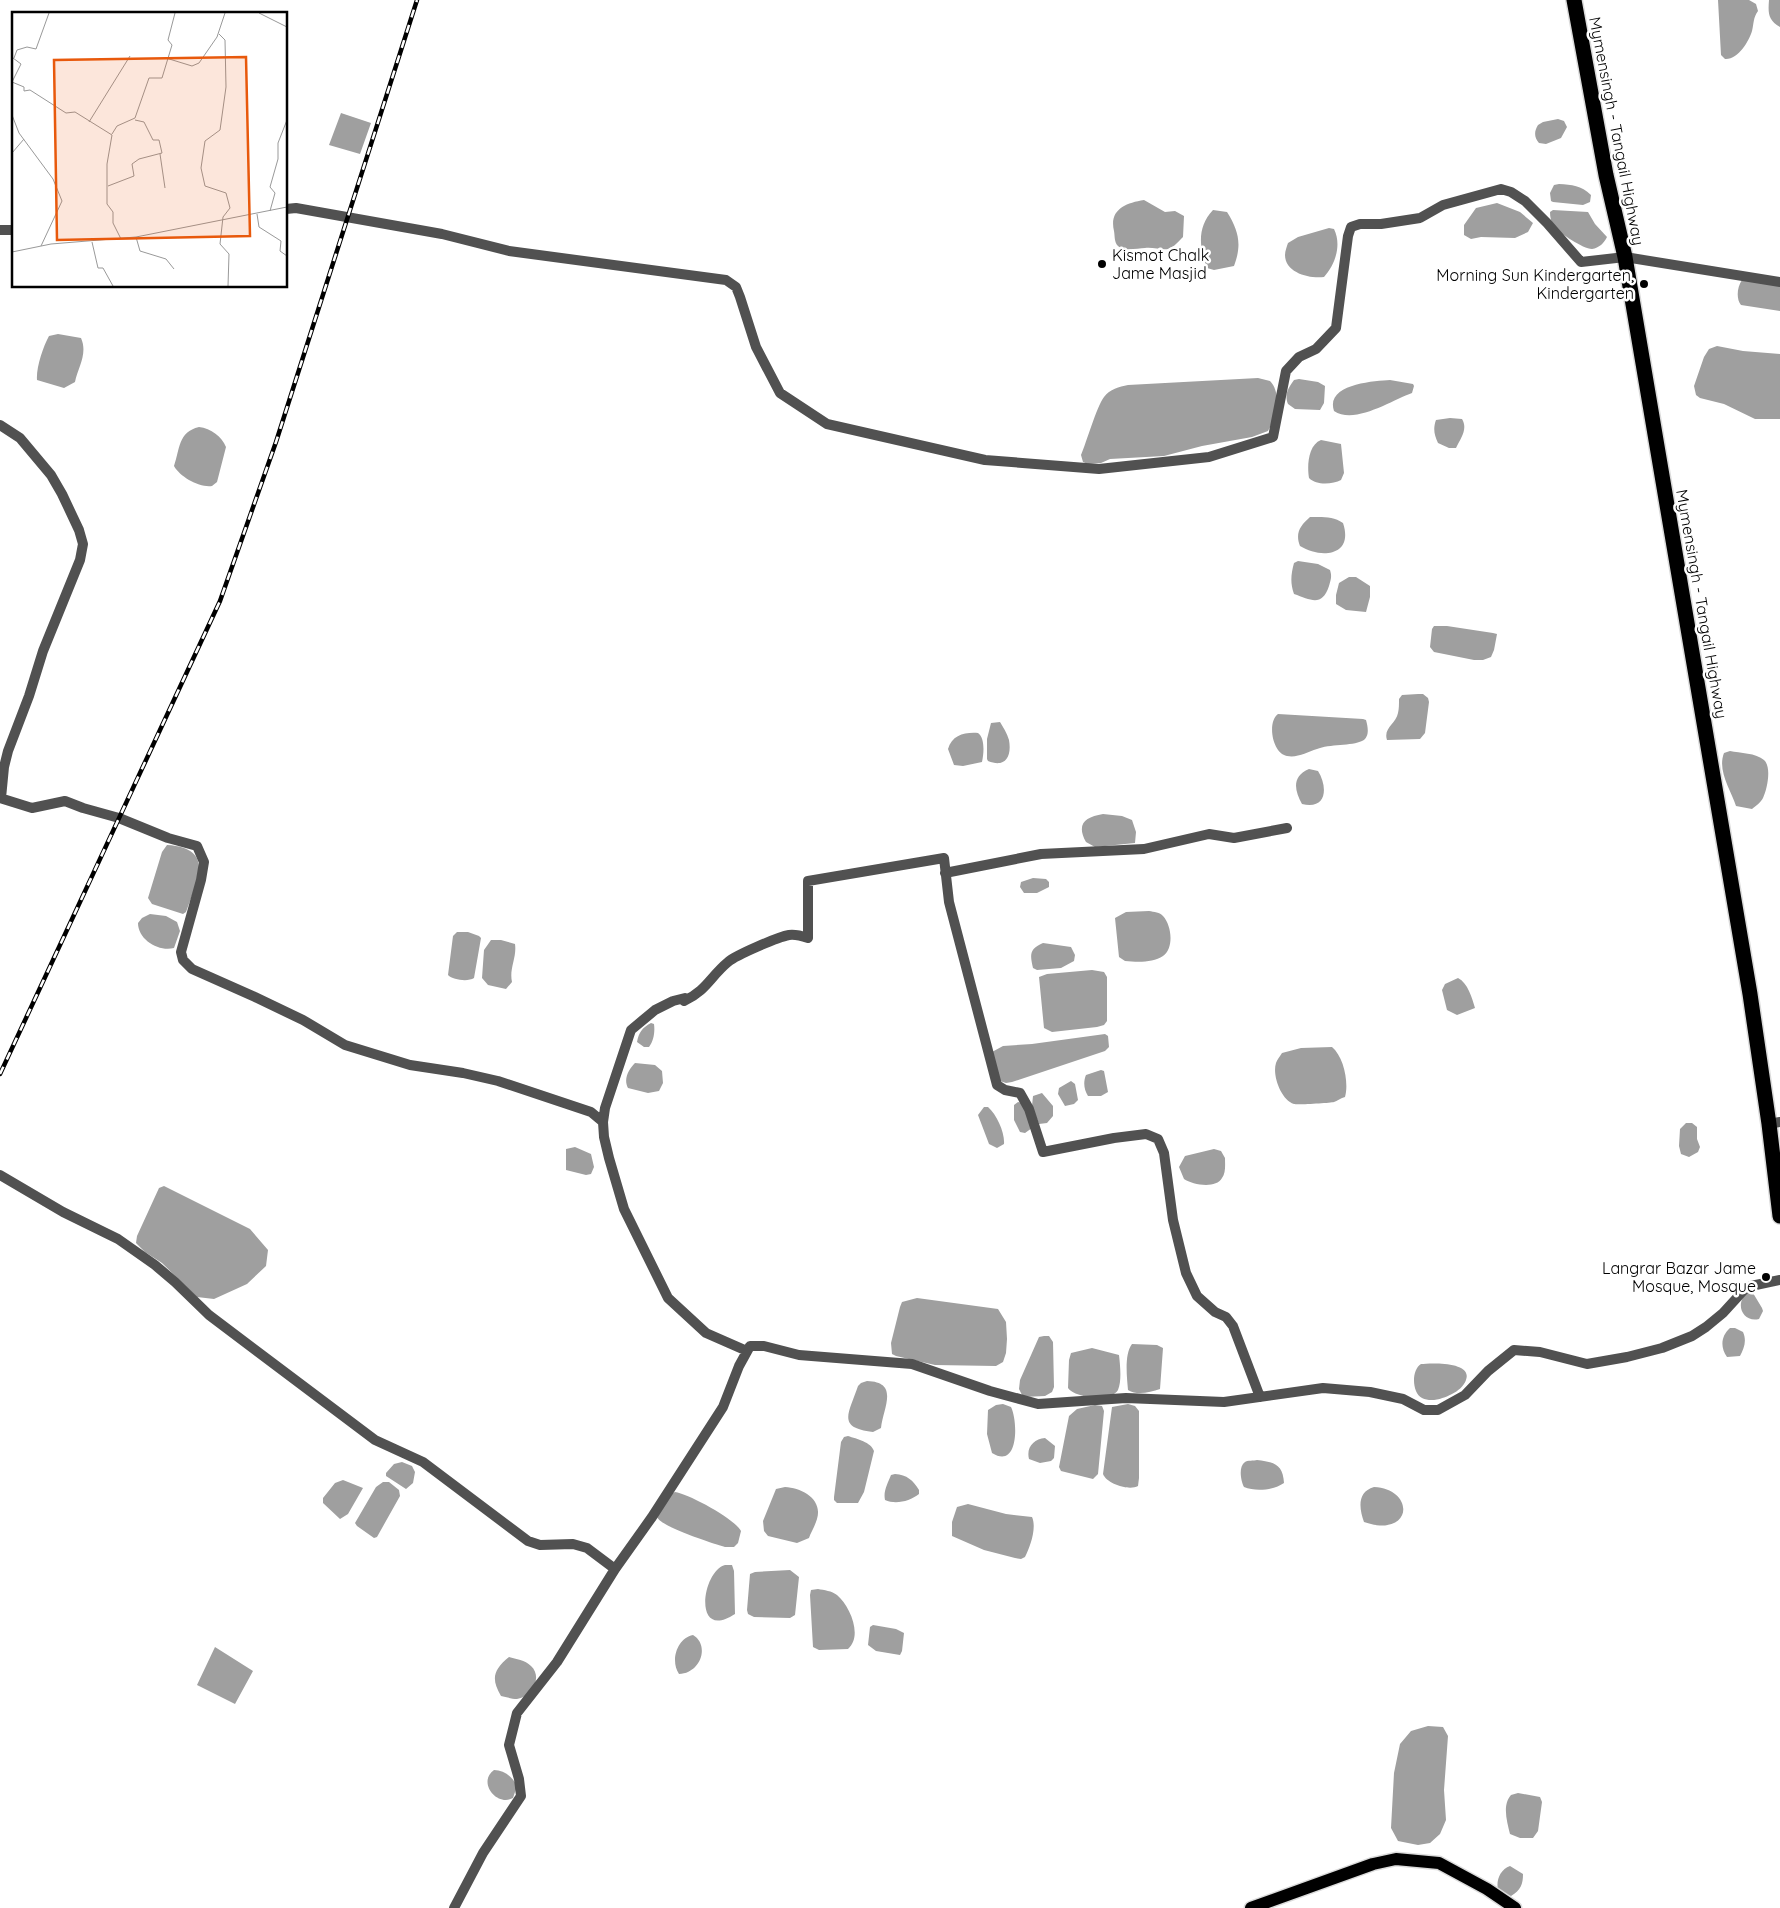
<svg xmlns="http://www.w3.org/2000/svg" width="1780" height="1908" font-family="Quicksand,sans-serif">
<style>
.water{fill:#9f9f9f}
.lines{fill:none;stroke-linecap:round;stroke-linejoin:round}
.major-casing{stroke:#dbdbdb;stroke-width:15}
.highway-casing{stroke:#dbdbdb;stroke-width:18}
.minor{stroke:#515151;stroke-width:10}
.major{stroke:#000;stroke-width:12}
.highway{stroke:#000;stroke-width:15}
.rail-casing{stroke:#000;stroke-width:4.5}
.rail{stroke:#fff;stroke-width:2.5;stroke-dasharray:8;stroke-linecap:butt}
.poi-dot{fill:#000;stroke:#fff;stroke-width:2}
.labels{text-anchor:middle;stroke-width:5;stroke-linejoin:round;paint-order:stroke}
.street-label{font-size:16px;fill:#000;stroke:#fff}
.poi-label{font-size:16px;fill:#000;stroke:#fff;text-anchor:end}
.inset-road{fill:none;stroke:#999;stroke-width:1}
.view{fill:#e8590c;fill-opacity:0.15;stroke:#e8590c;stroke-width:2.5}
.inset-edge{fill:none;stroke:#000;stroke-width:2.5}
</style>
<rect width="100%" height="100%" fill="#fff"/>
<path class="water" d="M1718,0H1749L1756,4L1758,11C1753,18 1754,23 1752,31C1749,41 1738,60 1725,59L1721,55Z
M1769,0H1780V27C1768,20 1768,13 1769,0Z
M341,113L371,123L360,154L329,145Z
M1558,119L1564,121L1567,127L1561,138L1546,144L1539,143C1534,138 1534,131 1538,125L1543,122Z
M1559,184C1572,185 1581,185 1591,195L1590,202L1583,205L1553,202L1551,201L1550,193L1554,185Z
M1144,200L1165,212L1175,211L1184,216L1183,237C1179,241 1174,247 1168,249C1162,250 1152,247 1145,248C1138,248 1123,252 1118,246C1114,242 1115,236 1114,231C1109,210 1125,203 1144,200Z
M1497,203L1520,212L1533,223L1528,232L1515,238L1481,237L1471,239L1464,235V225L1476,208Z
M1213,210L1227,212C1239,231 1242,245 1234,266L1214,270L1207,268C1199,247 1197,227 1213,210Z
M1553,210L1588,212L1595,224L1607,237C1604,243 1599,248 1592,249C1583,249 1560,233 1554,227C1551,222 1550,217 1550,212Z
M1329,228L1334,229C1342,245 1335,265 1324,277C1310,279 1285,273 1285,255C1285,251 1287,246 1288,243L1298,237Z
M1742,280L1780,285V311L1741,305C1736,299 1737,287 1742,280Z
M58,334L81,338C88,354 78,367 75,382L64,388L37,380C36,368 43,347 49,336Z
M1717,346L1743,351L1780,354V419H1755L1724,404L1700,398L1696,395L1694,386L1704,357L1709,349Z
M1258,378L1270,381C1282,393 1276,417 1268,431L1252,437L1202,446L1164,456L1110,459L1101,463L1088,464L1083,462L1081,455C1087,441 1096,408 1104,397C1110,389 1119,387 1128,385Z
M1299,379L1318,382L1325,386L1324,403L1320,410L1295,409L1288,404C1284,394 1289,387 1294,380Z
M1390,380L1413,384L1414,386L1412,393C1392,400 1355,425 1334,411C1325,384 1374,381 1390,380Z
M1450,418L1462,419C1468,429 1461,438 1456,448H1449L1438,443C1434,435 1433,428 1436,420Z
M199,427C211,428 222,437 226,447L217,482L212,486C200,488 180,477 174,466C180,449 178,432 199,427Z
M1321,440L1341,444L1344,473L1341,480C1333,484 1317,486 1309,478C1307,466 1308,445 1321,440Z
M1310,517C1323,517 1333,516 1343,523C1354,556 1321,559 1300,546C1295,533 1300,526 1310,517Z
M1298,561L1318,564L1330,570C1332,576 1331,579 1329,586C1322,607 1311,600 1294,594C1290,583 1291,574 1294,563Z
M1349,577H1356L1370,586V597L1366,612L1346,610L1336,604V595L1339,583Z
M1434,626H1447L1493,633L1497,634L1494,650L1491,657L1483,660H1474L1434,652L1430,647L1432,629Z
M1418,694H1423L1428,698L1429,702L1425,733L1420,739L1387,740C1383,728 1396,724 1398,713C1399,709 1399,704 1399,699L1402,695Z
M1278,714L1363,719L1366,720C1368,727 1370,737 1362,741C1352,746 1329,744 1317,749C1307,752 1298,758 1287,756C1272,753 1267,722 1278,714Z
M1000,722C1003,727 1007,733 1009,740C1012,757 1005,768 988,761L987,759V739L991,723Z
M978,733C985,738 984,753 982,762L963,766L954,765L948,749C952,735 965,732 978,733Z
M1730,751C1740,753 1756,753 1764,760C1772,767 1767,790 1763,798C1761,802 1756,806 1752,809L1736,806C1731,790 1717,771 1724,753Z
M1309,769L1318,771C1328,787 1327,810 1302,804C1294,790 1292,776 1309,769Z
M1103,814L1122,816L1132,820L1136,832L1135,843L1095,847L1086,842C1076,824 1085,817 1103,814Z
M167,845C216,848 197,881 186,912L183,914L152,904L148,898L162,852Z
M1033,878L1046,879L1049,882V887L1037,893H1024L1020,887L1021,882Z
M1149,911C1154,912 1160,912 1163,916C1172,926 1174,948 1163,956C1153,963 1137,962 1125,961L1119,957L1115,918L1126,912Z
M150,914L166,916L177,922L180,931L174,948C159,952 138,940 138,923L142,918Z
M457,932H468L479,936L481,938L474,978C468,982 453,980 448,975L453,936Z
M491,940H501L515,944C517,957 509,969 512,982L506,989L488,985L482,978L484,950Z
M1043,943L1071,947L1075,955L1074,961L1061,968L1037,970L1033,968C1030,955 1029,949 1043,943Z
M1092,970L1104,972L1107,977V1021L1104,1025L1097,1027L1052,1032L1044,1028L1039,977L1047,974Z
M1458,978C1468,983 1472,998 1475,1008L1457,1015L1447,1010L1442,990L1445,984Z
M651,1023L654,1024C655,1031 654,1041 649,1047H644L637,1042C639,1032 642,1028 651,1023Z
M1105,1034L1108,1036L1109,1047L1105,1051L1012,1082L1006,1083L1000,1081L992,1052L1003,1046L1032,1044Z
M1332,1047C1344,1057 1349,1083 1345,1097C1341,1098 1337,1101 1334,1102C1330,1103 1297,1105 1294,1104C1281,1100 1272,1075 1276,1063C1277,1060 1280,1056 1282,1053L1301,1048Z
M635,1063L655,1065L662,1071L663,1083L659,1091L648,1093L628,1088C623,1079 629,1069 635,1063Z
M1101,1070L1104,1071L1108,1092L1101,1096H1088C1084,1090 1083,1082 1086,1075Z
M1071,1081L1075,1084L1078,1100L1074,1104L1065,1106L1058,1094L1059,1088Z
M1042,1093L1053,1106V1116L1047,1123L1039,1124L1032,1106L1033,1096Z
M1018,1102L1022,1103L1032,1128L1025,1133L1020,1132L1014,1120V1105Z
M984,1107H988C997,1115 1005,1133 1004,1144L997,1148L989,1144L978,1115Z
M1686,1123H1692L1697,1127V1139L1700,1147L1698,1152L1689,1157L1681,1154L1679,1146L1680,1129Z
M575,1147L591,1154L594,1167L591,1174L586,1175L566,1170V1149Z
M1214,1149L1221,1151L1225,1158C1225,1164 1226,1173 1222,1178C1216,1189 1193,1185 1184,1179L1179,1167L1185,1156Z
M164,1186L250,1229L268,1250L266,1266L247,1284L214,1299L197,1297L162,1263L145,1252L136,1243L137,1236L159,1188Z
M1748,1293H1753L1762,1308L1763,1311L1759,1319C1742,1323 1734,1302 1748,1293Z
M917,1298L998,1309L1006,1322L1007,1339L1006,1353L1003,1362L996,1366L935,1365L896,1356L892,1354L891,1343L900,1307L902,1302Z
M1730,1328H1735L1743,1332C1747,1341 1744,1348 1740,1356L1727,1357C1720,1347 1721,1336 1730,1328Z
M1044,1336H1049L1053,1342L1054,1387L1052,1392L1045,1396L1023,1397L1019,1389L1020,1380L1039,1337Z
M1132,1344L1157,1345L1163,1348L1160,1389C1150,1392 1138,1396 1128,1390C1127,1378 1124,1354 1132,1344Z
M1092,1348L1119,1355C1120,1364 1122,1381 1118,1390C1112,1402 1074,1398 1068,1388L1069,1360L1071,1353Z
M1421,1364C1430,1363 1473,1361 1466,1380C1464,1386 1458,1391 1452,1394C1444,1398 1432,1403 1422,1398C1412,1393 1411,1370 1421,1364Z
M867,1381C900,1382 883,1408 881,1428L873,1432C836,1428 849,1413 858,1386L861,1383Z
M1003,1404L1011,1407C1018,1421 1019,1470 992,1453L987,1434L988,1410L996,1405Z
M1128,1404L1135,1406L1139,1411V1478L1138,1486C1129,1491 1107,1484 1103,1474L1112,1407Z
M1095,1405L1102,1406L1104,1411L1098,1474L1093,1479L1061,1471L1059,1467L1069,1416L1077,1409Z
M848,1436C857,1439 871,1442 874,1451L864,1492L858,1503H837L834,1500V1497L841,1442L844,1437Z
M1045,1438L1055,1446L1054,1458L1051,1461L1040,1463L1029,1459C1026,1447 1034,1439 1045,1438Z
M1257,1460C1274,1462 1283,1464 1284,1483C1274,1490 1256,1492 1244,1487C1241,1481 1238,1467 1245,1462C1247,1460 1254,1461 1257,1460Z
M402,1462L412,1466L415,1472L413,1483L406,1489L386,1476V1473L394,1464Z
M895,1474C907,1475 913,1480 919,1490V1494C910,1501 896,1505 885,1500C883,1491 888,1483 891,1475Z
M343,1480L363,1488L348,1514L340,1519L323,1503V1498L335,1483Z
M383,1482H389L399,1490L400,1496L377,1537L374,1538L357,1526L355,1523L376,1487Z
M785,1487C802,1488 823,1499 817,1519C815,1526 811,1532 809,1538L797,1543L768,1536L764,1531L763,1521L776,1489Z
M1374,1487C1416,1489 1413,1539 1364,1522C1359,1508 1357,1492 1374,1487Z
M675,1492C689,1494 735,1519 741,1531L738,1543L734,1547H725C712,1543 661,1527 657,1517L671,1494Z
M968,1504L1006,1514L1032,1517C1037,1528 1030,1547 1025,1557L1021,1559L1015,1558L984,1550L952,1536V1522L957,1507Z
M725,1565H732L734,1571L735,1614C692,1642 702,1571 725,1565Z
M790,1570L799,1577L795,1615L790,1618L754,1617L748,1614L747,1610L750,1574L755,1572Z
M818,1589C824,1590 832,1591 837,1595C850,1606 863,1636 848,1649L819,1650L813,1647L810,1595L811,1590Z
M873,1625L896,1629L904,1633L902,1651L900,1655L876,1651L868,1645L870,1627Z
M693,1635C710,1645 701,1673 679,1674C670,1661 677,1638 693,1635Z
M215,1647L253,1671L235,1704L197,1685Z
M509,1657C516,1659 525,1660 531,1666C543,1677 532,1697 517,1699C512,1699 506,1697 501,1696C491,1679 493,1670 509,1657Z
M1428,1726L1443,1727L1448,1736L1444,1790L1446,1820L1440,1834L1430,1843L1418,1845L1398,1841L1391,1828L1394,1773L1400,1744L1411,1731Z
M494,1770C504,1770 512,1776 517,1786L513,1798C497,1807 477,1782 494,1770Z
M1518,1793L1540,1797L1542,1802L1538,1831L1533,1838H1520L1510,1834C1507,1822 1502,1805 1511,1795Z
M1510,1866L1523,1874C1523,1884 1521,1890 1511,1896L1499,1893C1495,1883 1499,1870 1510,1866Z"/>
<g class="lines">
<g class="major-casing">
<path id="major" d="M1251,1908L1373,1864L1396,1859L1439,1863L1487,1889L1515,1908"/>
</g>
<g class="highway-casing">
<path id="highway" d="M1574,0L1606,175L1625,257L1657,446L1750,994L1769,1124L1780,1216"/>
</g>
<path class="minor" d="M286,209L296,208L442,234L509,251L726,280L736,287L740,297L756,347L780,393L827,424L985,460L1099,469L1209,457L1273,437L1286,371L1299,357L1316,349L1336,328L1348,236L1351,227L1360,224H1381L1420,218L1443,205L1501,189L1511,192L1525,201L1547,223L1581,262L1625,257L1780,282
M0,230H14
M0,425L20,438L51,475L62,494L79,530L83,544L80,560L43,651L29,696L8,751L4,767L1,798
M0,798L32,808L65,801L83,808L119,818L168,838L197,846L204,862L201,880L181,952L183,960L192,969L255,997L303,1020L345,1045L410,1065L463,1073L498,1081L591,1112L603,1122L604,1137L609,1158L624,1209L668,1298L706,1333L747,1351
M945,873L1041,854L1144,849L1209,834L1234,838L1287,828
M603,1122L605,1108L631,1030L655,1010L673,1001L685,998L684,1001C707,990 710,977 728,962C736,955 778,937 789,935C796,934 802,936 808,938V881L944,858L949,902L997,1085L1005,1090L1020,1093L1029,1109L1043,1152L1114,1138L1146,1134L1158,1139L1164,1153L1173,1220L1186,1273L1197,1296L1215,1312L1226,1317L1233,1326L1260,1397
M1769,1124L1780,1122
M0,1175L63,1212L118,1239L155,1265L175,1282L209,1315L375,1440L423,1462L528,1541L540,1545L573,1544L587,1548L615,1569
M454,1908L483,1853L521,1796L519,1779L509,1745L517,1713L557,1662L615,1569L652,1517L723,1407L739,1366L750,1346H764L799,1355L912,1364L990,1391L1038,1404L1126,1398L1224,1402L1323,1388L1370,1392L1403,1399L1424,1410H1438L1465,1395L1488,1371L1514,1350L1540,1352L1587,1364L1627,1357L1662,1348L1692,1336L1706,1327L1723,1313L1744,1290L1751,1286L1780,1280"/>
<use href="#major" class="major"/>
<use href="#highway" class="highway"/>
<g class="rail-casing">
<path id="rail" d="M0,1074L220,601L276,442L417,0"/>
</g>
<use href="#rail" class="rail"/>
</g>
<g class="poi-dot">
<circle cx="1102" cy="264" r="5"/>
<circle cx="1644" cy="284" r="5"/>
<circle cx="1766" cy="1277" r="5"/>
</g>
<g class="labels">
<g class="street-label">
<text transform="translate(1617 131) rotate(79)" y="6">Mymensingh - Tangail Highway</text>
<text transform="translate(1702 604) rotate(80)" y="6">Mymensingh - Tangail Highway</text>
</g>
<g class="poi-label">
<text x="1112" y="261" text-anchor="start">Kismot Chalk<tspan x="1112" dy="18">Jame Masjid</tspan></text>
<text x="1634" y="281">Morning Sun Kindergarten,<tspan x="1634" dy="18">Kindergarten</tspan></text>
<text x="1756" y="1274">Langrar Bazar Jame<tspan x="1756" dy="18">Mosque, Mosque</tspan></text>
</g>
</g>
<g transform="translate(12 12)">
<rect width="275" height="275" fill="#fff"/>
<path class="inset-road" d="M247,1L275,15M207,22L213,28L214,75L208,118L193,129L189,156L193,174L214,181L218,196L211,205L208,232L217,242L216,274M2,46L5,38L15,35L24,37L37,1M154,46L180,54L187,51L205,25L213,1M0,70L12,75V79L18,78L54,101L63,100L100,123L95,152V192L101,200V211L109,227M0,70L9,52L1,46M0,103L7,121L41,167L50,189L29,234M77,110L118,44M100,122L105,114L123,106L137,66H150L160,33L156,28L163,1M0,141L12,127M148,142L153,176M96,174L122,164L120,152L127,147L150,141L147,128H141L132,110L123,108M258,199L263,181L258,175L266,147V131L275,108M245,202L247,215L269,229L268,239L275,244M124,225L128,239L154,247L162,257M80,230L86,256H91L101,274M0,240L39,232L124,225L275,195"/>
<path class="view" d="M234,45L238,224L45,228L42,48Z"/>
<rect width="275" height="275" class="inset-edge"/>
</g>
</svg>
